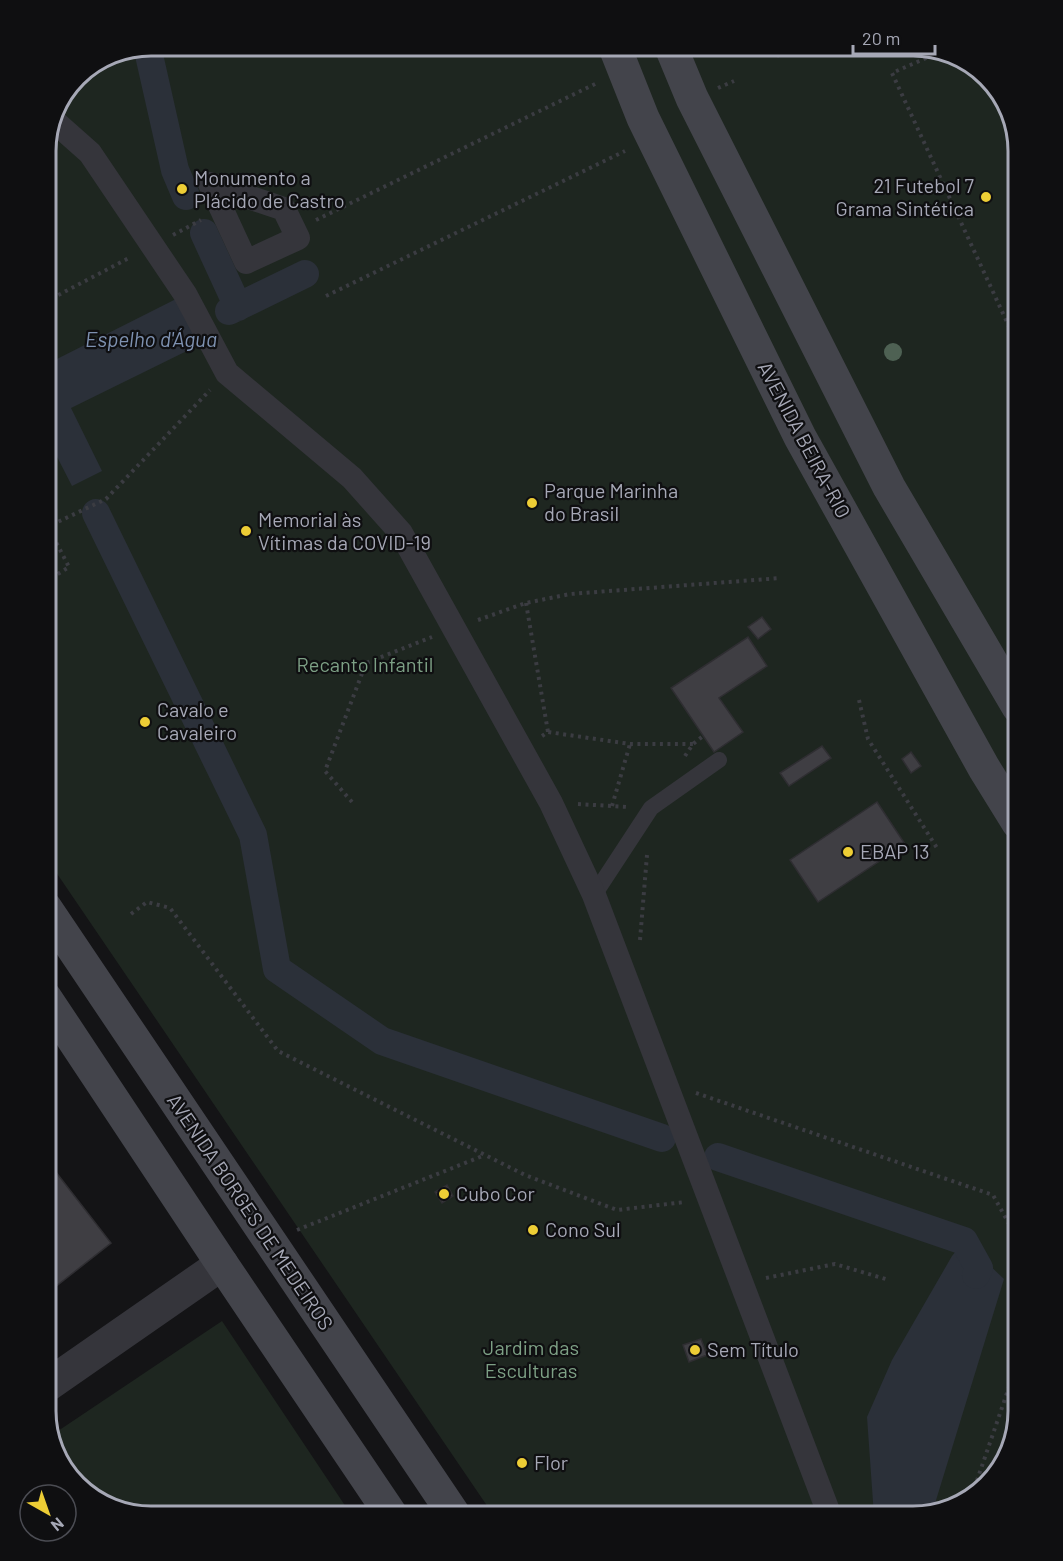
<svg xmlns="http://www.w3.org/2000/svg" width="1063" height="1561" font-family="Barlow,sans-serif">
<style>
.green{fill:#1e2620}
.water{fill:#2b3039}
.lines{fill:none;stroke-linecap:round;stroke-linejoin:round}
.canal{stroke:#2b3039;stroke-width:28}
.building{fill:#3f3e43;stroke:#2f2e32;stroke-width:1.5}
.path{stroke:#3b3c42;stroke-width:4;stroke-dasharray:3 4.5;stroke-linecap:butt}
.service{stroke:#35353b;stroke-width:16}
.pedestrian{stroke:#35353b;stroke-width:24}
.tertiary{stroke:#35353b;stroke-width:33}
.secondary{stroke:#43444b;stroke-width:33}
.tree{fill:#4e6153}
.poi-dot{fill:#edcd35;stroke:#0f0f11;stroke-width:2}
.labels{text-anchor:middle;stroke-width:4.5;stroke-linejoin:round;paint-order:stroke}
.poi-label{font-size:20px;fill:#a6a8b6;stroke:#0f0f11;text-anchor:start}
.street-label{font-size:20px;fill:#a6a8b6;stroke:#0f0f11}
.park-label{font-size:20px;fill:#7da085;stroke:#0f0f11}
.water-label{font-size:21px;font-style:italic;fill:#7e91b0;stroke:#0f0f11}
.rim{fill:none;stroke:#a6a8b6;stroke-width:3}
</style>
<rect width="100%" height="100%" fill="#141416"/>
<path class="green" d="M151,45H919L965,59L1004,98L1018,151V1411L1004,1463L965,1502L913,1516H494L45,856V144L76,76L111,53Z
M222,1321L352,1516H144L92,1498L59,1463L52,1435Z"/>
<path class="water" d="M176,299L199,345L71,408L102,471L72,486L51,445L45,446V365Z
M964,1241L1004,1279L933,1510L913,1516H874L867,1417L892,1360L952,1256Z"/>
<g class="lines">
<path class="canal" d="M147,46L175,170L186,196
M204,233L238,307
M229,311L305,274
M96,513L253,835L277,969L382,1041L662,1138
M718,1157L964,1241L979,1268L976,1275"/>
</g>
<path class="building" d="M762,617L771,629L758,639L748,627Z
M748,637L767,666L719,698L743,732L714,752L671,688Z
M822,746L831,758L789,786L780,773Z
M911,752L921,766L911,773L902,759Z
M877,802L905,844L818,902L790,860Z
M52,1167L111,1243L45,1295V1172Z
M447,1185L453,1196L442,1203L435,1192Z
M701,1339L707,1355L689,1362L683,1345Z"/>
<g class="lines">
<path class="path" d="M940,52L892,73L1018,346
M777,56L805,45
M718,88L734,81
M316,220L597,83
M173,235L201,220
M326,296L625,151
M45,302L129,258
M45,528L106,499L210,390
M45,582L69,567L45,521
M526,603L548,732
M478,620L526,603L570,594L781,578
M859,700L868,739L937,848
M542,736L548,732L630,744H693
M685,756L693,744L703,736
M352,802L325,771L366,663L432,637
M578,804L628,807
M612,806L630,744
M131,914L147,902L170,908L278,1051L525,1175L617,1210L685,1202
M640,940L647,855
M696,1093L993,1195L1018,1240
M297,1230L485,1155
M766,1278L835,1264L889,1280
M972,1495L1018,1361"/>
<path class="service" d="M594,895L651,808L719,760"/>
<path class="pedestrian" d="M55,122L90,153L185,294L227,373L352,478L401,533L551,803L594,895L830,1516
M210,184L284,209L298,238L246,262Z"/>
<path class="tertiary" d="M45,1387L222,1264"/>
<path class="secondary" d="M614,45L643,118L800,437L984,768L1018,823
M670,45L692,98L889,487L1018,707
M45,907L455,1516
M45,997L222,1264L392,1516"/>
</g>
<circle class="tree" cx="893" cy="352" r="9"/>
<g class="poi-dot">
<circle cx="182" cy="189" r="6"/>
<circle cx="986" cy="197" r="6"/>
<circle cx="532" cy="503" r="6"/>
<circle cx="246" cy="531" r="6"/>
<circle cx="145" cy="722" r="6"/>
<circle cx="848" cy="852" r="6"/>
<circle cx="444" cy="1194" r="6"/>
<circle cx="533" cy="1230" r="6"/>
<circle cx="695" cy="1350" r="6"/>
<circle cx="522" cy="1463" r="6"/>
</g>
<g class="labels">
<g class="poi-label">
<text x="194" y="185">Monumento a<tspan x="194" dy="23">Plácido de Castro</tspan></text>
<text x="974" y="193" text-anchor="end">21 Futebol 7<tspan x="974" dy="23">Grama Sintética</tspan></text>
<text x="544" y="498">Parque Marinha<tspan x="544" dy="23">do Brasil</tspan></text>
<text x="258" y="527">Memorial às<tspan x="258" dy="23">Vítimas da COVID-19</tspan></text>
<text x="157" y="717">Cavalo e<tspan x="157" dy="23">Cavaleiro</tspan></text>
<text x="860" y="859">EBAP 13</text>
<text x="456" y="1201">Cubo Cor</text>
<text x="545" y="1237">Cono Sul</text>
<text x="707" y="1357">Sem Título</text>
<text x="534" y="1470">Flor</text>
</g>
<g class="street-label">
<text transform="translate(804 440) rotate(62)" y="7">AVENIDA BEIRA-RIO</text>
<text transform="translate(250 1212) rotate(56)" y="7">AVENIDA BORGES DE MEDEIROS</text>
</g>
<g class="park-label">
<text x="365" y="672">Recanto Infantil</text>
<text x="531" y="1355">Jardim das<tspan x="531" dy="23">Esculturas</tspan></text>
</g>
<g class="water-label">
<text x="151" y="347">Espelho d'Água</text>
</g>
</g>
<path d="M0 0H1063V1561H0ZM151 56H913A95 95 0 0 1 1008 151V1411A95 95 0 0 1 913 1506H151A95 95 0 0 1 56 1411V151A95 95 0 0 1 151 56Z" fill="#0f0f11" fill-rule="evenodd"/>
<path class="rim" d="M151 56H913A95 95 0 0 1 1008 151V1411A95 95 0 0 1 913 1506H151A95 95 0 0 1 56 1411V151A95 95 0 0 1 151 56Z"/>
<g transform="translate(48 1513) rotate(140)"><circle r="28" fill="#0f0f11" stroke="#4b4c53" stroke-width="1.5"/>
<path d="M0-4.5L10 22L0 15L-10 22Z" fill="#edcd35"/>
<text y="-9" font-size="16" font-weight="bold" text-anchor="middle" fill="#a6a8b6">N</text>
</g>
<path d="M853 45v9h82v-9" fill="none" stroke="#a6a8b6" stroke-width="3"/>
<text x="862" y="45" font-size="18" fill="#a6a8b6" stroke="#0f0f11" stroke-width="4.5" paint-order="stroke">20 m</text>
</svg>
